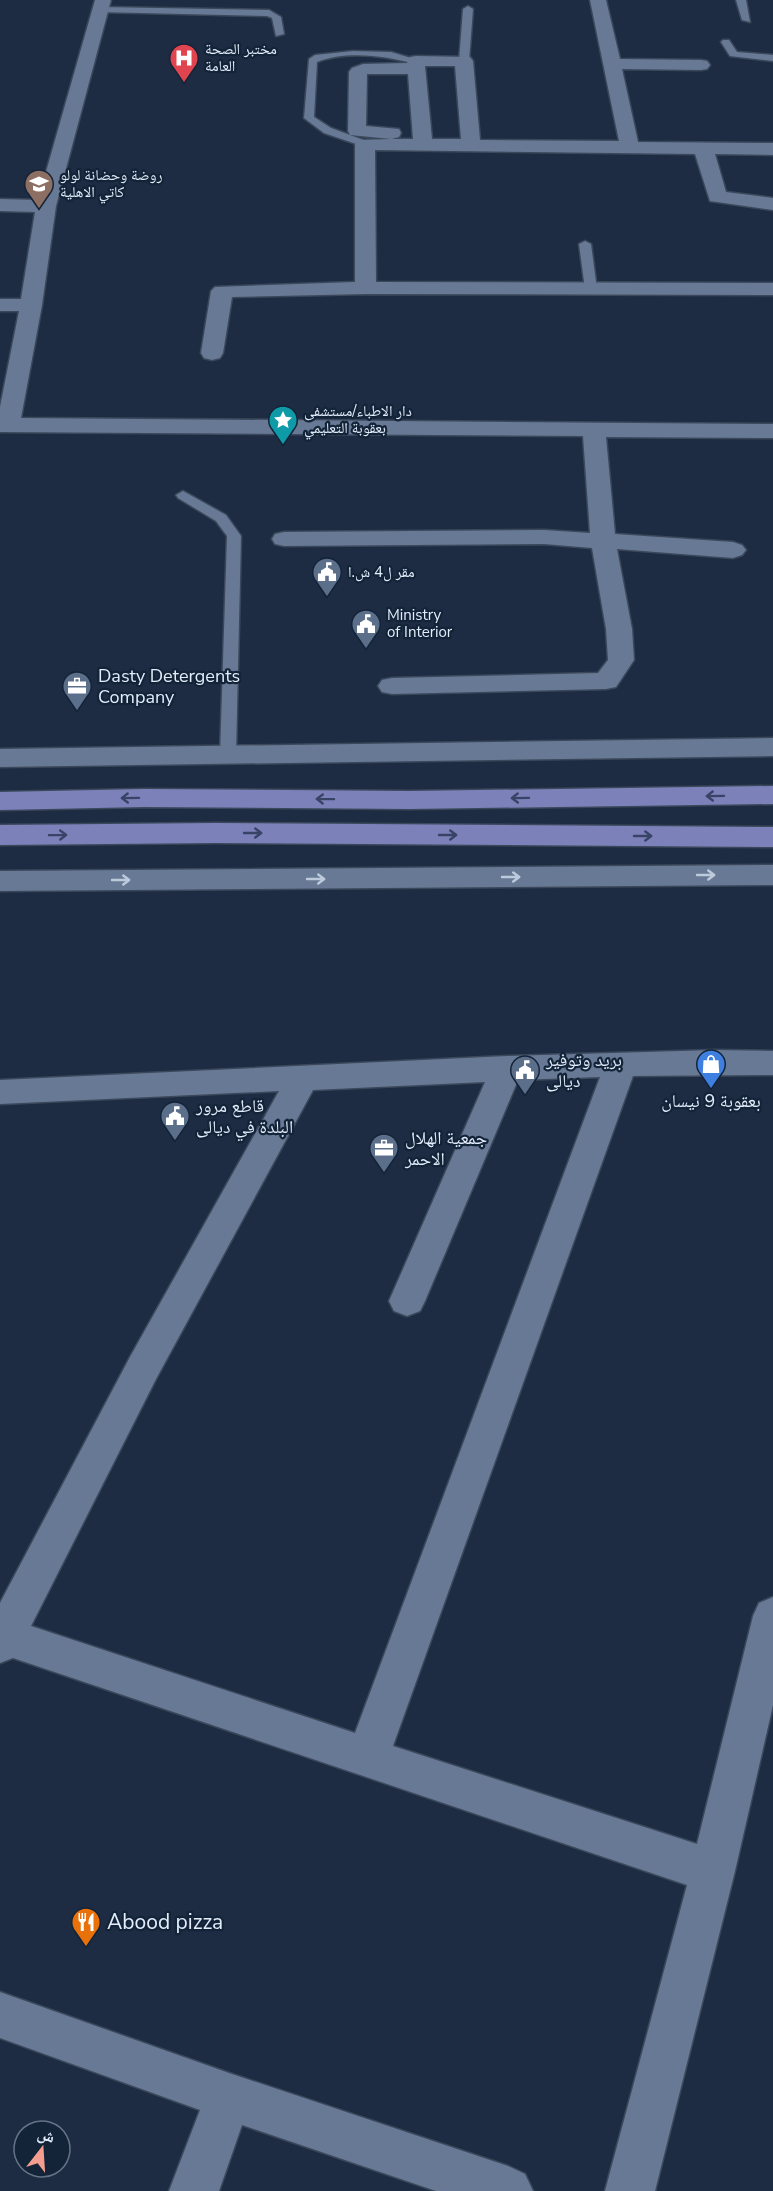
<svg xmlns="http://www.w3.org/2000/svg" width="773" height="2191" font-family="'Nunito Sans','Noto Naskh Arabic',sans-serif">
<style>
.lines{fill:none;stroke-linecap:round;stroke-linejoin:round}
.service-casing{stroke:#3b485b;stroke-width:3}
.minor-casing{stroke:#3b485b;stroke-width:3}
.primary-casing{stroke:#3b485b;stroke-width:3}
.service{fill:#677994;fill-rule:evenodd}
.minor{fill:#677994;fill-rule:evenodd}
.primary{fill:#7c81ba;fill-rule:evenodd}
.oneway{stroke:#384466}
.oneway2{stroke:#bdcadc}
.labels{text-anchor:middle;stroke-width:4.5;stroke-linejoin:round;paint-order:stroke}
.far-poi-label{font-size:15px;fill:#e2ecfb;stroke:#132338;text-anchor:start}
.poi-label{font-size:18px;fill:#e2ecfb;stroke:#132338;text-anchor:start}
.near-poi-label{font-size:21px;fill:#e2ecfb;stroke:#132338;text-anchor:start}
</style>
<rect width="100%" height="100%" fill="#1d2c43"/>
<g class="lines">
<g class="service-casing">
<path id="service" d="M736,0H746L750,22L742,20Z
M468,6L473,9L469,61L464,64L459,61L463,9Z
M101,7L269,10L281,17L284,34L276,36L272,18L267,16L98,12L96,10Z
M723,40H729L737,52L773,55V61L730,56L721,42Z
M353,51L391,52L421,61L416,64C386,56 347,50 317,62L314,117L331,128L369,142L370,144L365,147L324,133L304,118L309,59L315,55Z
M585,241L591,244L597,289L591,292L585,289L579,244Z
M183,491L226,515L241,536L236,755L228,760L220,755L227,536L216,521L178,498L176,495Z"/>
</g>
<g class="minor-casing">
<path id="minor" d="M95,0H111L56,206L42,305L21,418L773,424V438L606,437L615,534L733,542L742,545L746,550L742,555L733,558L617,549L632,629L634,660L616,687L606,689L392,694L382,692L378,686L382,680L392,678L598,673L608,660L606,629L592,548L544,544L284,546L275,544L272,539L275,534L284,532L544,530L590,533L583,436L0,432V407L19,311H0V299H21L35,212L0,211V199L38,200Z
M590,0H606L620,59L701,60L707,61L710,65L707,69L701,70L622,69L638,142L773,143V155L715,154L726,192L773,198V210L710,201L695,154L375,150L376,282L773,283V295L366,294L232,297L223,353L220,358L212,360L204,358L201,353L211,291L215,287L355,282V144L358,140L391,139L350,135L348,131L349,72L352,68L363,64L407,63L410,57L416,56L470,57L473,61L480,140L619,141ZM425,66H455L461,139H432ZM367,74H408L413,139H392L399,137L401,133L399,129L366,126Z
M773,738V756L0,767V749Z
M773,865V885L0,891V871Z
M715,1050L773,1051V1075L633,1076L393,1746L697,1844L753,1616L759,1603L773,1597V1705L735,1871L655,2191H605L687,1885L13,1658L0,1663V1603L130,1357L279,1091L0,1104V1080L507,1056ZM600,1077L355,1733L31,1626L156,1379L313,1090L485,1082L389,1301L394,1311L407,1316L420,1311L425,1301L518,1080Z
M0,1992L229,2073L508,2166L525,2174L533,2191H436L242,2125L219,2191H169L200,2110L0,2038Z"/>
</g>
<g class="primary-casing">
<path id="primary" d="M773,786V804L410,809L144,807L0,810V792L144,789L410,791Z
M215,823L773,827V847L215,843L0,845V825Z"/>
</g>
<use href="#service" class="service"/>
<use href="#minor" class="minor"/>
<use href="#primary" class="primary"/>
</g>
<defs><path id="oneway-shaft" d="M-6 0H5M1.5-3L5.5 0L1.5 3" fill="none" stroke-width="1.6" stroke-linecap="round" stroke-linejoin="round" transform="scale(1.5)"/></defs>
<g class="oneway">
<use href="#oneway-shaft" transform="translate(715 796) rotate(179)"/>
<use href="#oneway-shaft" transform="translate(130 798) rotate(179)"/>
<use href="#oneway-shaft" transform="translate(520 798) rotate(179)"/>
<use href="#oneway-shaft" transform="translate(325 799) rotate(-179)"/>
<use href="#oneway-shaft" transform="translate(253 833)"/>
<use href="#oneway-shaft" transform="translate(58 835) rotate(-1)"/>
<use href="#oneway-shaft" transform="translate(448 835)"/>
<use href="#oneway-shaft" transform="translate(643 836)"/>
</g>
<g class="oneway2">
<use href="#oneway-shaft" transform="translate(706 875)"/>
<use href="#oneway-shaft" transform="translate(511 877)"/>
<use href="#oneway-shaft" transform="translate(316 879)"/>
<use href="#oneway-shaft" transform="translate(121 880)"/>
</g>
<defs>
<g id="hospital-pin" transform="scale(1.5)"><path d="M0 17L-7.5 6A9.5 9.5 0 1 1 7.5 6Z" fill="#e0444e" stroke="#132338"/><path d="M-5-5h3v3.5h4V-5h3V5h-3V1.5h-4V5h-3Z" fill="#fff"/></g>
<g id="school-pin" transform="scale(1.5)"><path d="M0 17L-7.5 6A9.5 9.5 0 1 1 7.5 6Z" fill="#8d6e63" stroke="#132338"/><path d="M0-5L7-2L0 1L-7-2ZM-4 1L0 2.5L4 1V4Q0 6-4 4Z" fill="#fff"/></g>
<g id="sight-pin" transform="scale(1.5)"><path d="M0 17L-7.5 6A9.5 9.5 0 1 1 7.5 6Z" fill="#0f9aa8" stroke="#132338"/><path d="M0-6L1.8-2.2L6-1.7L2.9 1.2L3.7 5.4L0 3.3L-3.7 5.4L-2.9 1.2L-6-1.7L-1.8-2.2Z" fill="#fff"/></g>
<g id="civic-pin" transform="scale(1.5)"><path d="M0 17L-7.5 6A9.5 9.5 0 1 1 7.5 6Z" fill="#5c6f8a" stroke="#132338"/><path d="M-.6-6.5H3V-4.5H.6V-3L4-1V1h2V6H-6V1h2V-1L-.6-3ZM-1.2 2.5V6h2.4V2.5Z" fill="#fff"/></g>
<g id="office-pin" transform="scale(1.5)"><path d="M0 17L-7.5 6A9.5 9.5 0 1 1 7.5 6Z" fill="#5c6f8a" stroke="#132338"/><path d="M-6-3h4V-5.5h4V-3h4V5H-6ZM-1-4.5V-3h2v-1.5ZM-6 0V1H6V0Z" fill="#fff"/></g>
<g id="shop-pin" transform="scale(1.5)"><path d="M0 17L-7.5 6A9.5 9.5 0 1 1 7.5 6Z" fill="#3f7fe0" stroke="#132338"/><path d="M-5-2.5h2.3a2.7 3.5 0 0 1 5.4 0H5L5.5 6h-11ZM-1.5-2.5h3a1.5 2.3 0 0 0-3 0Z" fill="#fff"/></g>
<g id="restaurant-pin" transform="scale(1.5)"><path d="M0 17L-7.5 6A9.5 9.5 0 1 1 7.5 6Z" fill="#e8710a" stroke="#132338"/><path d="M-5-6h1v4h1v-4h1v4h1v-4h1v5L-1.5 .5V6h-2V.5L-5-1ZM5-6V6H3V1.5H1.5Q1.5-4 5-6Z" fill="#fff"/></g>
</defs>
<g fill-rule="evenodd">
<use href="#hospital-pin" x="184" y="58"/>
<use href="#school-pin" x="39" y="184"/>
<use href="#sight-pin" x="283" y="420"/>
<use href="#civic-pin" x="327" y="572"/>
<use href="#civic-pin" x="366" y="624"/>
<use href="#office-pin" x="77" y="686"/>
<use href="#shop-pin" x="711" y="1064"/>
<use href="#civic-pin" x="525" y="1070"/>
<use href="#civic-pin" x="175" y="1116"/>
<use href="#office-pin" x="384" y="1148"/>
<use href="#restaurant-pin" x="86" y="1922"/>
</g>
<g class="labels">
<g class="far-poi-label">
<text x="205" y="54">مختبر الصحة<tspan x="205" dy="17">العامة</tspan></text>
<text x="60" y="180">روضة وحضانة لولو<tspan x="60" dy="17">كاتي الاهلية</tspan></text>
<text x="304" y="416">دار الاطباء/مستشفى<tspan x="304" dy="17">بعقوبة التعليمي</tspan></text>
<text x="348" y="577">مقر ل4 ش.ا</text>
<text x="387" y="620">Ministry<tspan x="387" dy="17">of Interior</tspan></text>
</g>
<g class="poi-label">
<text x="98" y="682">Dasty Detergents<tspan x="98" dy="21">Company</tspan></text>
<text x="546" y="1066">بريد وتوفير<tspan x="546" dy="21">ديالى</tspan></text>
<text x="711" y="1107" text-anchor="middle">بعقوبة 9 نيسان</text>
<text x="196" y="1112">قاطع مرور<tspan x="196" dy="21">البلدة في ديالى</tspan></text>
<text x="405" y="1144">جمعية الهلال<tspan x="405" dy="21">الاحمر</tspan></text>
</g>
<g class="near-poi-label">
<text x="107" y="1929">Abood pizza</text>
</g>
</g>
<g transform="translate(42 2149) rotate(17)"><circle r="28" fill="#132338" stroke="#667386" stroke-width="1.5"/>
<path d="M0-4.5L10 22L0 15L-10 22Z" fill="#f59d8e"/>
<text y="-9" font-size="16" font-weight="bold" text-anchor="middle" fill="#e2ecfb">ش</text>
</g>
</svg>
